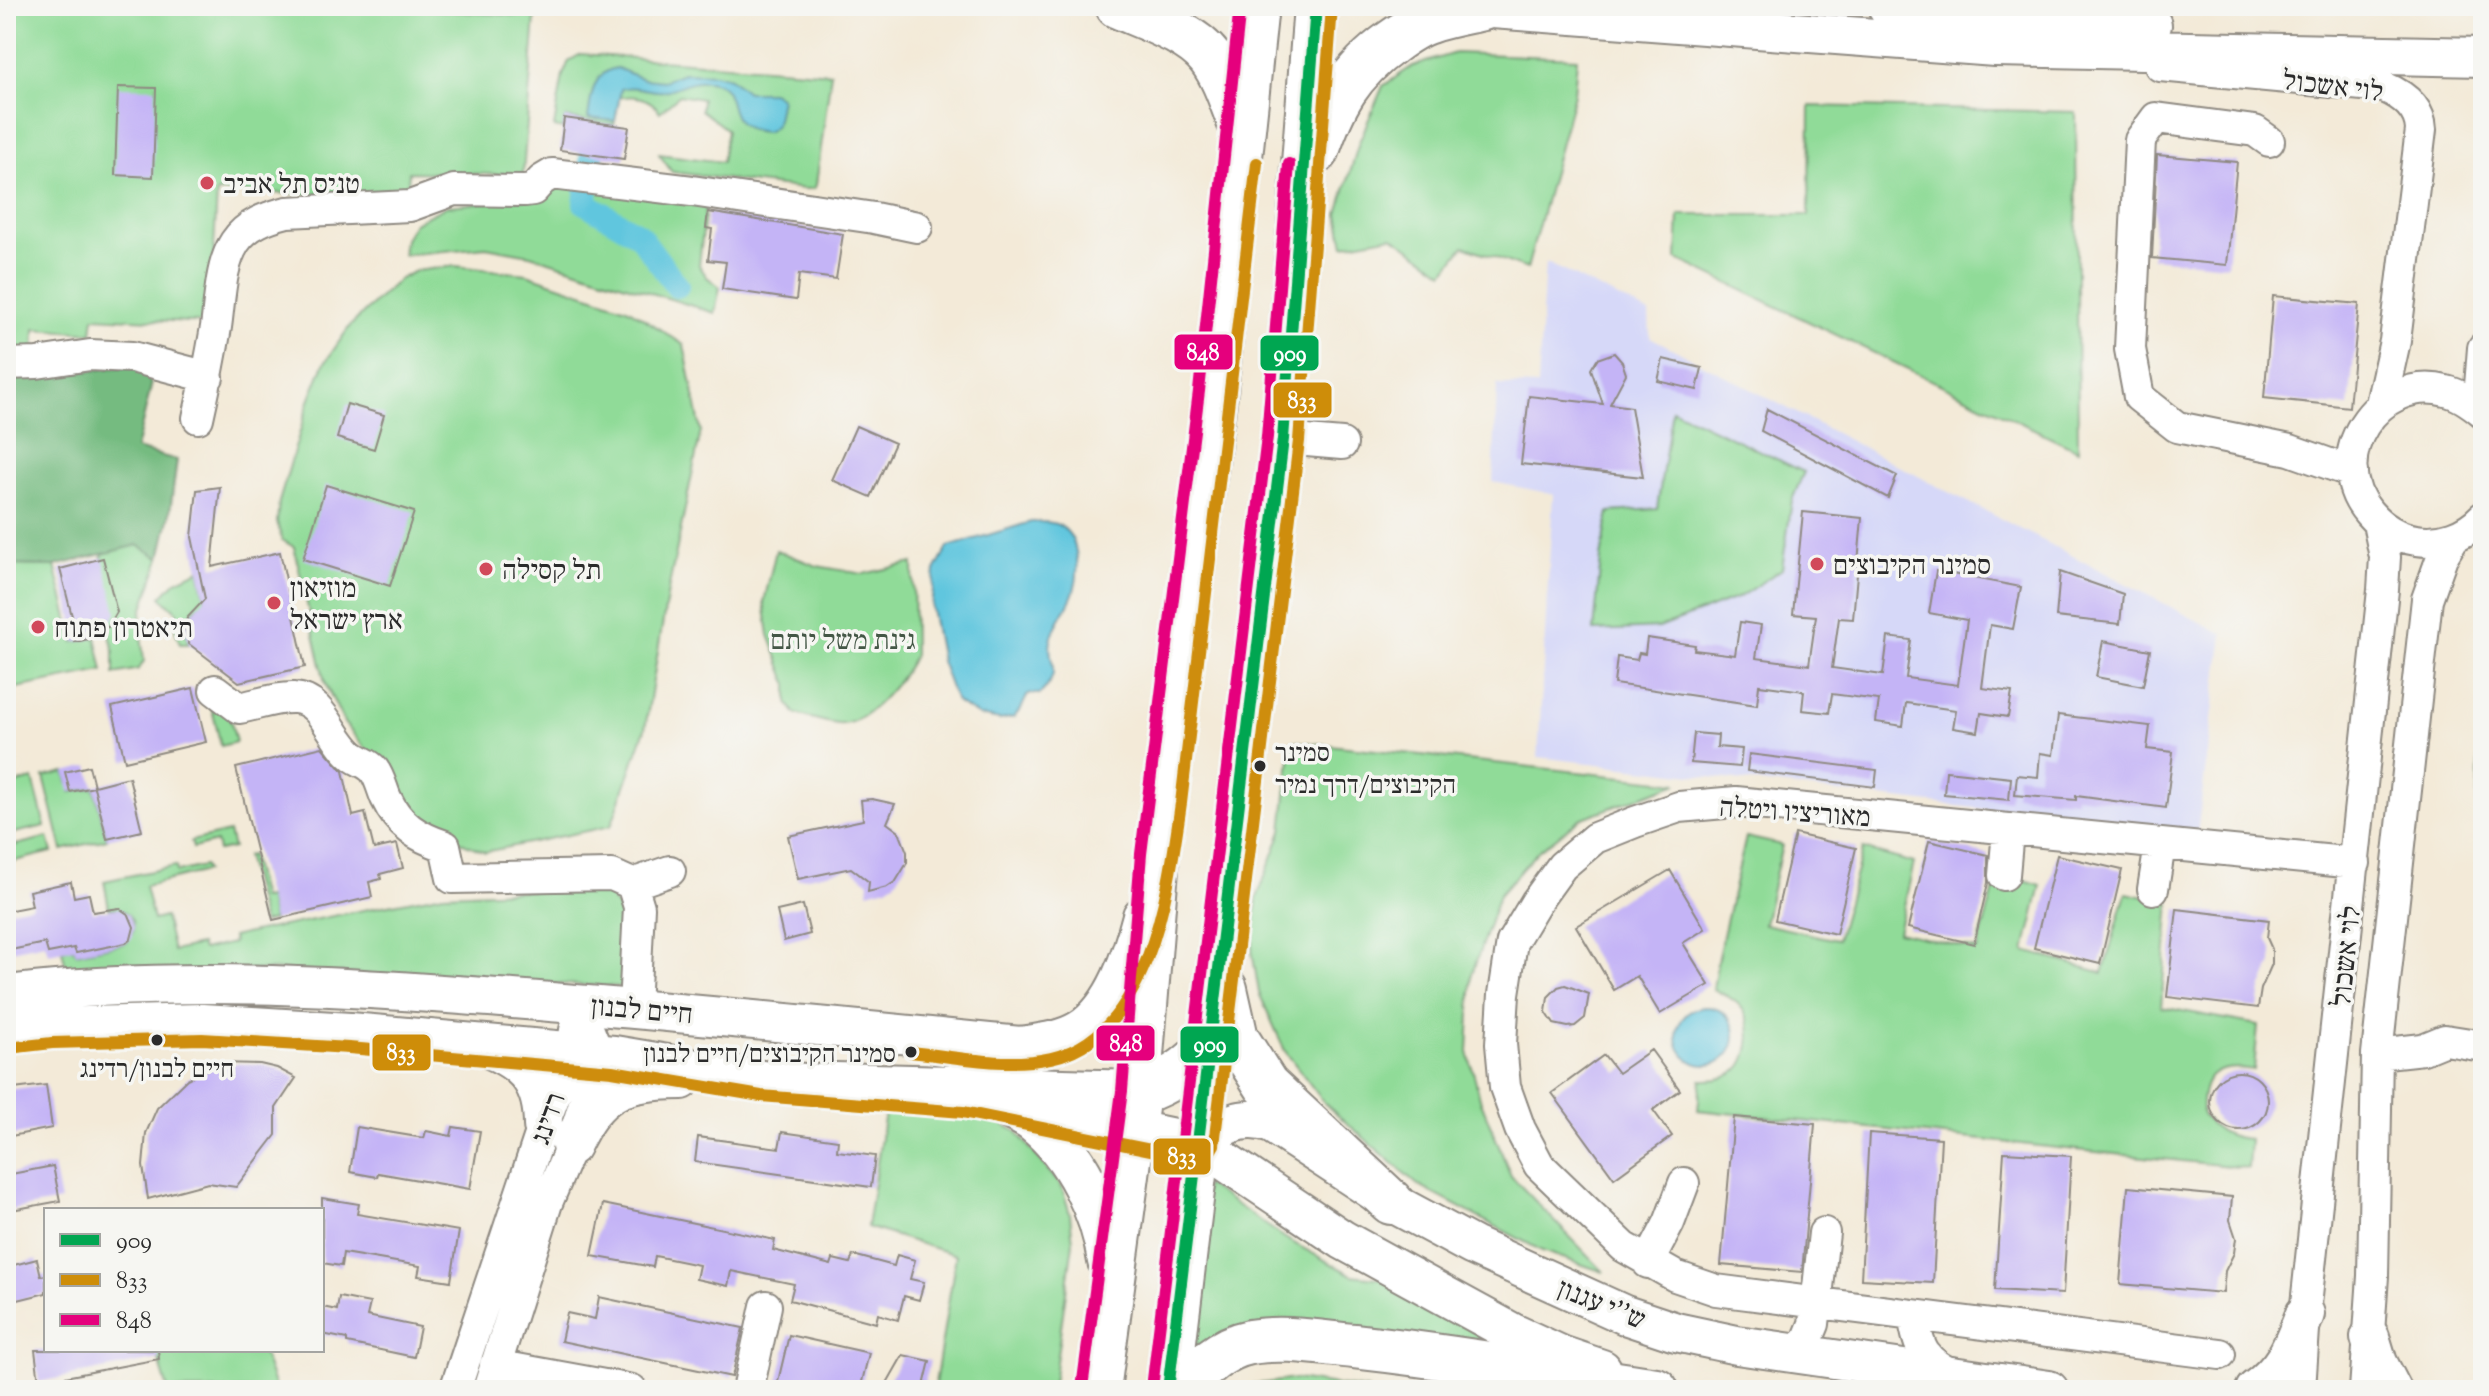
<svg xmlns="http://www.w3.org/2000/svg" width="2489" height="1396" font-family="'Sorts Mill Goudy','Frank Ruhl Libre',serif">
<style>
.built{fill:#d6d8f8}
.green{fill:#90db98;stroke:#5e8362;stroke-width:2}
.forest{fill:#74bb80;stroke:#507356;stroke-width:2}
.water{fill:#61c6de;stroke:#467884;stroke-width:2}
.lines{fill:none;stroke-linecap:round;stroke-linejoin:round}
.canal{stroke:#61c6de;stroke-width:24}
.building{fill:#c4b4f6}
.minor-casing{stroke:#8f8a82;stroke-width:34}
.major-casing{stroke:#8f8a82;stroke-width:42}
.highway-casing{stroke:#8f8a82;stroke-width:48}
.minor{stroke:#fff;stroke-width:30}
.major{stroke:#fff;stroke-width:38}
.highway{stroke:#fff;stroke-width:44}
.bus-1-casing{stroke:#f6f6f2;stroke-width:18}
.bus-2-casing{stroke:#f6f6f2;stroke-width:18}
.bus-3-casing{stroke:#f6f6f2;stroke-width:18}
.bus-1{stroke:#00a651;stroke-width:12}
.bus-2{stroke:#ce8d09;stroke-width:12}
.bus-3{stroke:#e5007d;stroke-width:12}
.poi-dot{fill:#d1495b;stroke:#f6f6f2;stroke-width:3}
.bus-dot{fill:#2b2b2b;stroke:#f6f6f2;stroke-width:3}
.labels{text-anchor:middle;stroke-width:7;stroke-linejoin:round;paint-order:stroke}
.bus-label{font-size:26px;fill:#2b2b2b;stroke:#f6f6f2;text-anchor:start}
.street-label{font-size:28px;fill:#2b2b2b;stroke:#f6f6f2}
.poi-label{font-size:28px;fill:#2b2b2b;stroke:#f6f6f2;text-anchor:start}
.park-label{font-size:28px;fill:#445746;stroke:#f6f6f2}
.line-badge{stroke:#f6f6f2;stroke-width:3}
.badge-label{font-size:22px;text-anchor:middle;font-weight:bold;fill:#fff}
</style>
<rect width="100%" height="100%" fill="#f6f6f2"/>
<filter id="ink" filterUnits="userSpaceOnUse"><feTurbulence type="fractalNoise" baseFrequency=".0125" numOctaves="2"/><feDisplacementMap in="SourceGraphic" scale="16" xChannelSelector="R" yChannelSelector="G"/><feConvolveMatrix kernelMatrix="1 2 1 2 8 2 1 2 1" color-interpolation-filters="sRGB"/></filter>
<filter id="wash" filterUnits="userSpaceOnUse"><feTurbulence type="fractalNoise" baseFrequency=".006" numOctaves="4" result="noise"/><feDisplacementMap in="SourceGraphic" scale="32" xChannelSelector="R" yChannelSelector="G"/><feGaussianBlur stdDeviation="1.8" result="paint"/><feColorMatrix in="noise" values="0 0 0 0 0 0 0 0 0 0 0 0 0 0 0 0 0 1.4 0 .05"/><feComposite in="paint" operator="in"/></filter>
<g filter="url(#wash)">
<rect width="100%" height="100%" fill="#f3ead8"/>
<path class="built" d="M1545,262L1649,313L1650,337L2223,634L2197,834L1538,757L1553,494L1493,482L1497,385L1538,386Z"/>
<path class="green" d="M6,6H380L535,17L523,175L409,172L407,196L217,192L210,323L94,317L92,333L35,329L34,358L6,357Z
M1455,53L1577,58L1574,94L1527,269L1464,246L1444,272L1392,236L1344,245L1338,214L1359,142L1383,86L1413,66Z
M581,54L831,73L816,185L814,189H804L672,172L659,154L722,162L727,130L701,110L702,99L679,95L660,112C651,98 635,94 619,98L614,125L565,118L563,129L554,127L563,75L569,61Z
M1810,106L2076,112L2078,450L1677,259L1679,215H1809Z
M560,185L706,204L699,265L707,277L720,287L715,313L530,255L486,247L403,255L405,239L414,223L447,206L546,197Z
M455,266L527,274L629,309L684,345L701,431L668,591L645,729L611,826L485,852L410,821L384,771L344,723L325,683L294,547L282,540L277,522L279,502L309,401L324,364L350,326L398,280L415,271Z
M1672,409L1804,472L1792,500L1782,569L1739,597L1659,628L1594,631L1601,558L1609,512L1657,509Z
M138,545L160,558L142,611L140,625L144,661L139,669L114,674V651L108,627L102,553Z
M776,550L817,566L863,574L913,563L914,655C904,678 865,727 838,724C825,723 809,717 796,714L788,703V684L769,635L764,602Z
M6,565L55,566L74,642L96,637L103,671L6,690Z
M199,570L206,602C188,610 182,625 189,644H180L175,630L177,612L161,597L176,581Z
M210,701L228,709L236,742L221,746Z
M2483,719V825L2477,821L2479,743Z
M1292,741L1678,783L1580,819L1537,852L1499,895L1472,974L1468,1052L1481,1102L1511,1176L1604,1272L1542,1251L1419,1186L1326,1105L1285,1051L1259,993L1252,951L1257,898L1282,831Z
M65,772L71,792L94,787L107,839L62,850L44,777Z
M33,779L45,826L6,835V786Z
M229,832L233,848L218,851L216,842L193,848L191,841Z
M48,837L52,852L11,862L8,847Z
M1746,837L1782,845L1764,924L1837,940L1863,849L1914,863L1898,932L1977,950L1999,872L2041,885L2025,951L2103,973L2126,893L2170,902L2161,1007L2258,1025L2254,1070C2214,1063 2200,1076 2202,1115C2217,1131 2228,1138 2250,1139L2248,1168L1698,1110L1701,1080C1712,1080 1722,1080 1732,1074C1751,1064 1754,1028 1744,1011C1737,1000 1725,995 1713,989L1718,957Z
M251,855L262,899L268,898L273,920L263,923L246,856Z
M176,866L177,872L204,866L206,871L145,886L153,920L165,917L173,951L200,945L202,950L233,943L232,937L258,931L443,894L598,888C634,909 625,951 624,987L271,970L74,975L66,966L62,950L74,948L76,953L126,943C141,927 131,908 109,908L104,881Z
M887,1099L982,1113L1016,1131L1062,1187L1070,1214L1073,1243L1052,1390H934L956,1255L867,1227Z
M1206,1184L1288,1240L1352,1275L1393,1280L1574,1372L1383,1339L1177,1375Z
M156,1350H262L276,1390H168Z
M1295,1379H1296L1369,1390H1233L1244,1386Z"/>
<path class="forest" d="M138,365L149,374L151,387L136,449L177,460L169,519L160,558L138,545L55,566L6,565V380Z"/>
<path class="water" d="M617,68L643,79L654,80L663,81L683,73L715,74L730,78L747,92H772L781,98L776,125L767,132C713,130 747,84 707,81C691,79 679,88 664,91C649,93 635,84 621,89L615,121L588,118C591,97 592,72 617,68Z
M1031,522C1039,522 1048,521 1056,524C1080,533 1080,570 1074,591C1069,607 1057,620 1052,636C1044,661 1066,669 1040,694H1028L1021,709L1014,717L1000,720L979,716L956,702L941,661L931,608L935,571L948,547Z
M1677 1036a29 29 0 1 1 58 0a29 29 0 1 1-58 0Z"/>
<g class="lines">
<path class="canal" d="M592,154L585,203L639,235L677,286"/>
</g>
<g id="blocks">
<path class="building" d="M118,87L156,88L153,177L115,175Z
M564,118L629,127L624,159L560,150Z
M2157,155L2237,162L2227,265L2152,258Z
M708,212L843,234L836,279L799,274L796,300L722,289L726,262L708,260L712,229L706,228Z
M2273,296L2359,304L2349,407L2264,398Z
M1614,353L1622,362L1626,374L1610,404L1631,407L1643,477L1521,464L1529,396L1603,404L1591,369L1597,359Z
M1663,359L1702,368L1697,390L1658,381Z
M347,404L384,415L374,449L337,438Z
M1767,409L1897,476L1888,498L1761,431Z
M856,426L895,443L871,497L832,480Z
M326,485L414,512L390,586L303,559Z
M220,487L212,567L280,552L305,667L239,682L189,644L185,627L187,618L205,599L192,537L197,490Z
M1803,512L1862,518L1853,619L1839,618L1832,668L1883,675L1888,637L1911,640L1906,678L1958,685L1967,620L1929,613L1936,571L2021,587L2013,629L1990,625L1982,688L2012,692L2008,717L1981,713L1978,732L1953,728L1956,710L1906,703L1903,726L1876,722L1879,700L1832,694L1829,713L1802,710L1804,691L1759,685L1757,705L1614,684L1617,657L1637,660L1639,653L1645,654L1647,638L1695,645L1694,650L1735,655L1740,622L1761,625L1756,658L1809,665L1816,616L1793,614Z
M103,558L117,612L108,627L91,631L93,638L75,642L69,621L73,620L60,569Z
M2060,572L2123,594L2120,624L2056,617Z
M2103,641L2150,650L2143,686L2096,677Z
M193,688L206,742L125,761L112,707Z
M2058,715L2150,726L2147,749L2173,752L2166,808L2076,796V800L2015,795L2017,775L2038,777L2040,753L2053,755Z
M1694,733L1718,735L1717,747L1742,749L1740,767L1691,763Z
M322,747L343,771L353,816L365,813L374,849L397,844L403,868L380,874L381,879L369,882L372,897L273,920L236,768Z
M1749,754L1877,770L1875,787L1747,771Z
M89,766L94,786L129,777L142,831L107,839L94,787L70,792L65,772Z
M1946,771L2011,778L2009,800L1944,794Z
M872,799L895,804L887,823L899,832L907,852V863L896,881L887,887L868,892L869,882L851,868L798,879L788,836L863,820L861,800Z
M1795,834L1856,848L1836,934L1775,920Z
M1929,841L1988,855V883L1974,944L1908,928Z
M2057,855L2122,870L2100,964L2034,948Z
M1670,870L1705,929L1683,943L1709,985L1660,1014L1637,976L1614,990L1576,926Z
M71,882L74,897L89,894L93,912L119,908L129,915L134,927L131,939L126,943L76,953L74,948L48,953L45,943L6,951V911L32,906L29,891Z
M803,905L810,934L784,941L777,911Z
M2177,909L2269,920L2267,938L2272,949V964L2261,989L2258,1008L2167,997Z
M1565,985L1589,994L1585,1018L1575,1026L1568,1027L1554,1024L1546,1012L1548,997L1558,987Z
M1651,1050L1680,1090L1653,1110L1672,1136L1614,1178L1552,1093L1604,1055L1618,1073Z
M220,1063L260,1064L277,1068L296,1078L276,1108V1135L236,1187L208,1183L148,1199L143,1166L146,1133L157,1108L187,1079Z
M2210 1101a29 29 0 1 1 58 0a29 29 0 1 1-58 0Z
M46,1085L52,1128L6,1137V1090Z
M1734,1117L1815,1124L1802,1272L1721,1265Z
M357,1127L424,1138L426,1131L451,1136L453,1127L480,1131L470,1189L378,1173L377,1177L350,1172Z
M782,1132L838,1140L837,1151L875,1156L871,1187L695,1162L698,1137L779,1148Z
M1869,1133L1941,1138L1933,1283L1861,1279Z
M2004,1152L2071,1156L2063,1294L1995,1290Z
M53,1166L60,1201L6,1211V1175Z
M2128,1187L2232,1197L2230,1220L2236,1238L2234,1253L2225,1271L2223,1293L2120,1284Z
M322,1198L359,1204L357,1214L459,1231L451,1281L418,1276L420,1266L343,1253L341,1266L322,1263Z
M603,1204L775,1240L773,1250L831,1265L833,1259L850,1263L853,1255L894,1266L897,1255L915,1260L910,1279L924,1282L919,1300L904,1296L898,1320L878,1314L876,1323L790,1300L794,1284L731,1271L728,1286L696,1279L699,1265L655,1256L653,1267L592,1256Z
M37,1259L41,1276L46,1275V1293L6,1303V1267Z
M339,1297L370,1303L367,1316L420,1327L414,1357L347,1343V1339L322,1334V1307L337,1310Z
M599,1297L743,1328L732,1377L561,1341L567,1313L595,1319Z
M789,1335L869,1353L860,1390H776Z
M35,1350H158L159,1359L39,1382Z
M903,1355L930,1361L923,1390L887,1383Z"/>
</g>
</g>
<g filter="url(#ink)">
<use href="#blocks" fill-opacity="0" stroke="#8f8a82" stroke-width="2"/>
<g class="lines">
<g class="minor-casing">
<path id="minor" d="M2160,66L2384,87C2403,95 2420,108 2421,130L2395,341L2381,404
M2269,141L2255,131L2156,118L2140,140L2130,349L2139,397L2177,427L2290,450L2352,472
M2483,348L2480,386L2483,403
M6,364L37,363L90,355L132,357L208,377
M2483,412C2472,403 2460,394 2446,391C2377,373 2322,459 2369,513C2381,527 2397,537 2416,540C2441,544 2466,535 2483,517
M198,418C205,387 211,357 216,327C220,300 220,265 235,242C247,224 267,217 287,212L410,206L454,190L525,191L533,190L542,180L552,174L692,191L874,218L917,227
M1283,439L1342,444
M215,690L239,708C256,705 277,697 294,698C324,699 332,741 354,757C361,762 368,763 374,770C380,778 382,789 386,798C399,826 418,837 445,846L452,878L612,875L632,884L639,907L634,1008
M2004,875L2008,831
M632,884L670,871
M2153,889L2160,845
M2377,1054L2423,1049L2445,1040L2483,1046
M1648,1263L1669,1223L1684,1183
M1913,1315C1919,1350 1923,1360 1955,1376
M1792,1354L1807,1341L1814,1324L1824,1233
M2220,1354L1716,1290L1675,1276L1624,1247L1539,1165L1520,1129L1505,1087L1501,1044L1504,994L1512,942L1536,902L1562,866L1595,838L1635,822L1679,807L1736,802L2355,863
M495,1365L632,1390
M455,1390L543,1126L572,1051L575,1030
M488,1390L547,1203L571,1146L599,1055L578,1004
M748,1390L766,1306
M2300,1390L2305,1314L2383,590L2385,557L2378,523
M2365,1390L2373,1276L2377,1054L2427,599L2442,557L2454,537"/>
</g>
<g class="major-casing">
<path id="major" d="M1452,6L1995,47L2483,57
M1887,6L2152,25
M6,995C175,975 345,986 513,999C682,1012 851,1029 1020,1046C1040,1043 1062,1041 1080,1030C1115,1008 1132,954 1142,916
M6,1032L51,1027L202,1023L350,1032L614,1055L762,1080L863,1087
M487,1048C526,1063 543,1084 543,1126
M1012,1104L1198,1143L1343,1240L1511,1332L1561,1355L1602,1369
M1198,1143C1222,1126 1242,1113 1272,1124L1391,1202L1473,1246L1625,1315L1676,1332L1737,1345L2049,1390
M571,1146C598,1089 621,1081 682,1080
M2370,1337L2378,1363L2392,1390
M2255,1390C2285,1368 2292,1348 2305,1314"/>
</g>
<g class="highway-casing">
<path id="highway" d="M1118,6C1145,18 1191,33 1210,58C1225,78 1232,103 1241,126
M1317,151C1333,103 1350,72 1392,42C1403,34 1416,25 1429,21C1446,15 1465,12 1483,8
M1225,989L1236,1038L1266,1085L1391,1202
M835,1085L1138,1093C1167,1083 1190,1069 1210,1045
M996,1101C1009,1107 1024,1112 1035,1121C1075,1153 1103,1211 1110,1261
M1098,1390L1138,1093L1157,856L1215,393L1256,6
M1168,1390L1283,439L1316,6
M1182,1390C1200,1368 1221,1348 1250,1342C1284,1336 1320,1343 1354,1346C1455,1357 1556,1375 1656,1390"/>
</g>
<use href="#minor" class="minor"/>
<use href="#major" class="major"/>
<use href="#highway" class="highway"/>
<g class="bus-1-casing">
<path id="bus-1" d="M1168,1390L1283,439L1316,6"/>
</g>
<g class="bus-2-casing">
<path id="bus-2" d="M8,1048L52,1043L202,1039L349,1048L612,1071L761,1096L963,1112L1195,1159L1208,1155L1214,1145L1299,441L1332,7
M911,1052C957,1057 1005,1068 1051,1058C1151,1036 1169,886 1181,803L1257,163"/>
</g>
<g class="bus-3-casing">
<path id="bus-3" d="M1082,1388L1122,1091L1141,854L1199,391L1240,6
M1152,1388L1267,437L1289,164"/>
</g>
<use href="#bus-1" class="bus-1"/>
<use href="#bus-2" class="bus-2"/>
<use href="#bus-3" class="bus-3"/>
</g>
</g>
<g class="poi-dot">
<circle cx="207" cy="183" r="8"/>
<circle cx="1817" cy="564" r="8"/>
<circle cx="486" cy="569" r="8"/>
<circle cx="274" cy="603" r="8"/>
<circle cx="38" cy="627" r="8"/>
</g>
<g class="bus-dot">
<circle cx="1260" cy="766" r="7"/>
<circle cx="157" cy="1040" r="7"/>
<circle cx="911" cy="1052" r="7"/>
</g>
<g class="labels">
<g class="bus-label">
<text x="1275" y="761">סמינר<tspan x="1275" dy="32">הקיבוצים/דרך נמיר</tspan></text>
<text x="896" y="1062" text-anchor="end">סמינר הקיבוצים/חיים לבנון</text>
<text x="157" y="1077" text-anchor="middle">חיים לבנון/רדינג</text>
</g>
<g class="street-label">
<text transform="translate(2333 85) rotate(7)" y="10">לוי אשכול</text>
<text transform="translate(1795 811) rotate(4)" y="10">מאוריציו ויטלה</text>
<text transform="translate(2345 956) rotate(-84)" y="10">לוי אשכול</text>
<text transform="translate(642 1009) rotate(5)" y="10">חיים לבנון</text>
<text transform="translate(547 1118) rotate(-70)" y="10">רדינג</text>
<text transform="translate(1602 1303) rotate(22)" y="10">ש''י עגנון</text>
</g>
<g class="poi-label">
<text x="223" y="193">טניס תל אביב</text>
<text x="1833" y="574">סמינר הקיבוצים</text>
<text x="502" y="579">תל קסילה</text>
<text x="290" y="597">מוזיאון<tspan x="290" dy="32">ארץ ישראל</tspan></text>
<text x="54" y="637">תיאטרון פתוח</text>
</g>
<g class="park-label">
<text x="843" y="649">גינת משל יותם</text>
</g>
</g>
<g class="line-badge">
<rect x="1173" y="333" width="61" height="38" rx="8" fill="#e5007d"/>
<rect x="1259" y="334" width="61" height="38" rx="8" fill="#00a651"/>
<rect x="1272" y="381" width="61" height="38" rx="8" fill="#ce8d09"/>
<rect x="1095" y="1024" width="61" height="38" rx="8" fill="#e5007d"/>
<rect x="1179" y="1025" width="61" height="39" rx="8" fill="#00a651"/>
<rect x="371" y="1033" width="61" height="39" rx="8" fill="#ce8d09"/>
<rect x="1152" y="1137" width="60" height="39" rx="8" fill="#ce8d09"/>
</g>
<g class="badge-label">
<text x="1203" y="360">848</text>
<text x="1290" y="361">909</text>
<text x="1302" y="408">833</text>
<text x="1126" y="1051">848</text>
<text x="1210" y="1052">909</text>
<text x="401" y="1060">833</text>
<text x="1182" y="1164">833</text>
</g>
<rect width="2489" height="1396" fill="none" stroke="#f6f6f2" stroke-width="32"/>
<rect x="44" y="1208" width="280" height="144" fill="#f6f6f2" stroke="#a5a5a2" stroke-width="2"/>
<rect x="60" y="1234" width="40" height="12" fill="#00a651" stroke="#a5a5a2" stroke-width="2"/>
<text x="116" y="1248" font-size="24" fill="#2b2b2b">909</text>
<rect x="60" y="1274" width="40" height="12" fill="#ce8d09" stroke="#a5a5a2" stroke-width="2"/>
<text x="116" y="1288" font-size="24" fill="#2b2b2b">833</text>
<rect x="60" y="1314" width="40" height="12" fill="#e5007d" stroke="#a5a5a2" stroke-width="2"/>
<text x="116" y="1328" font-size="24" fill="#2b2b2b">848</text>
</svg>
